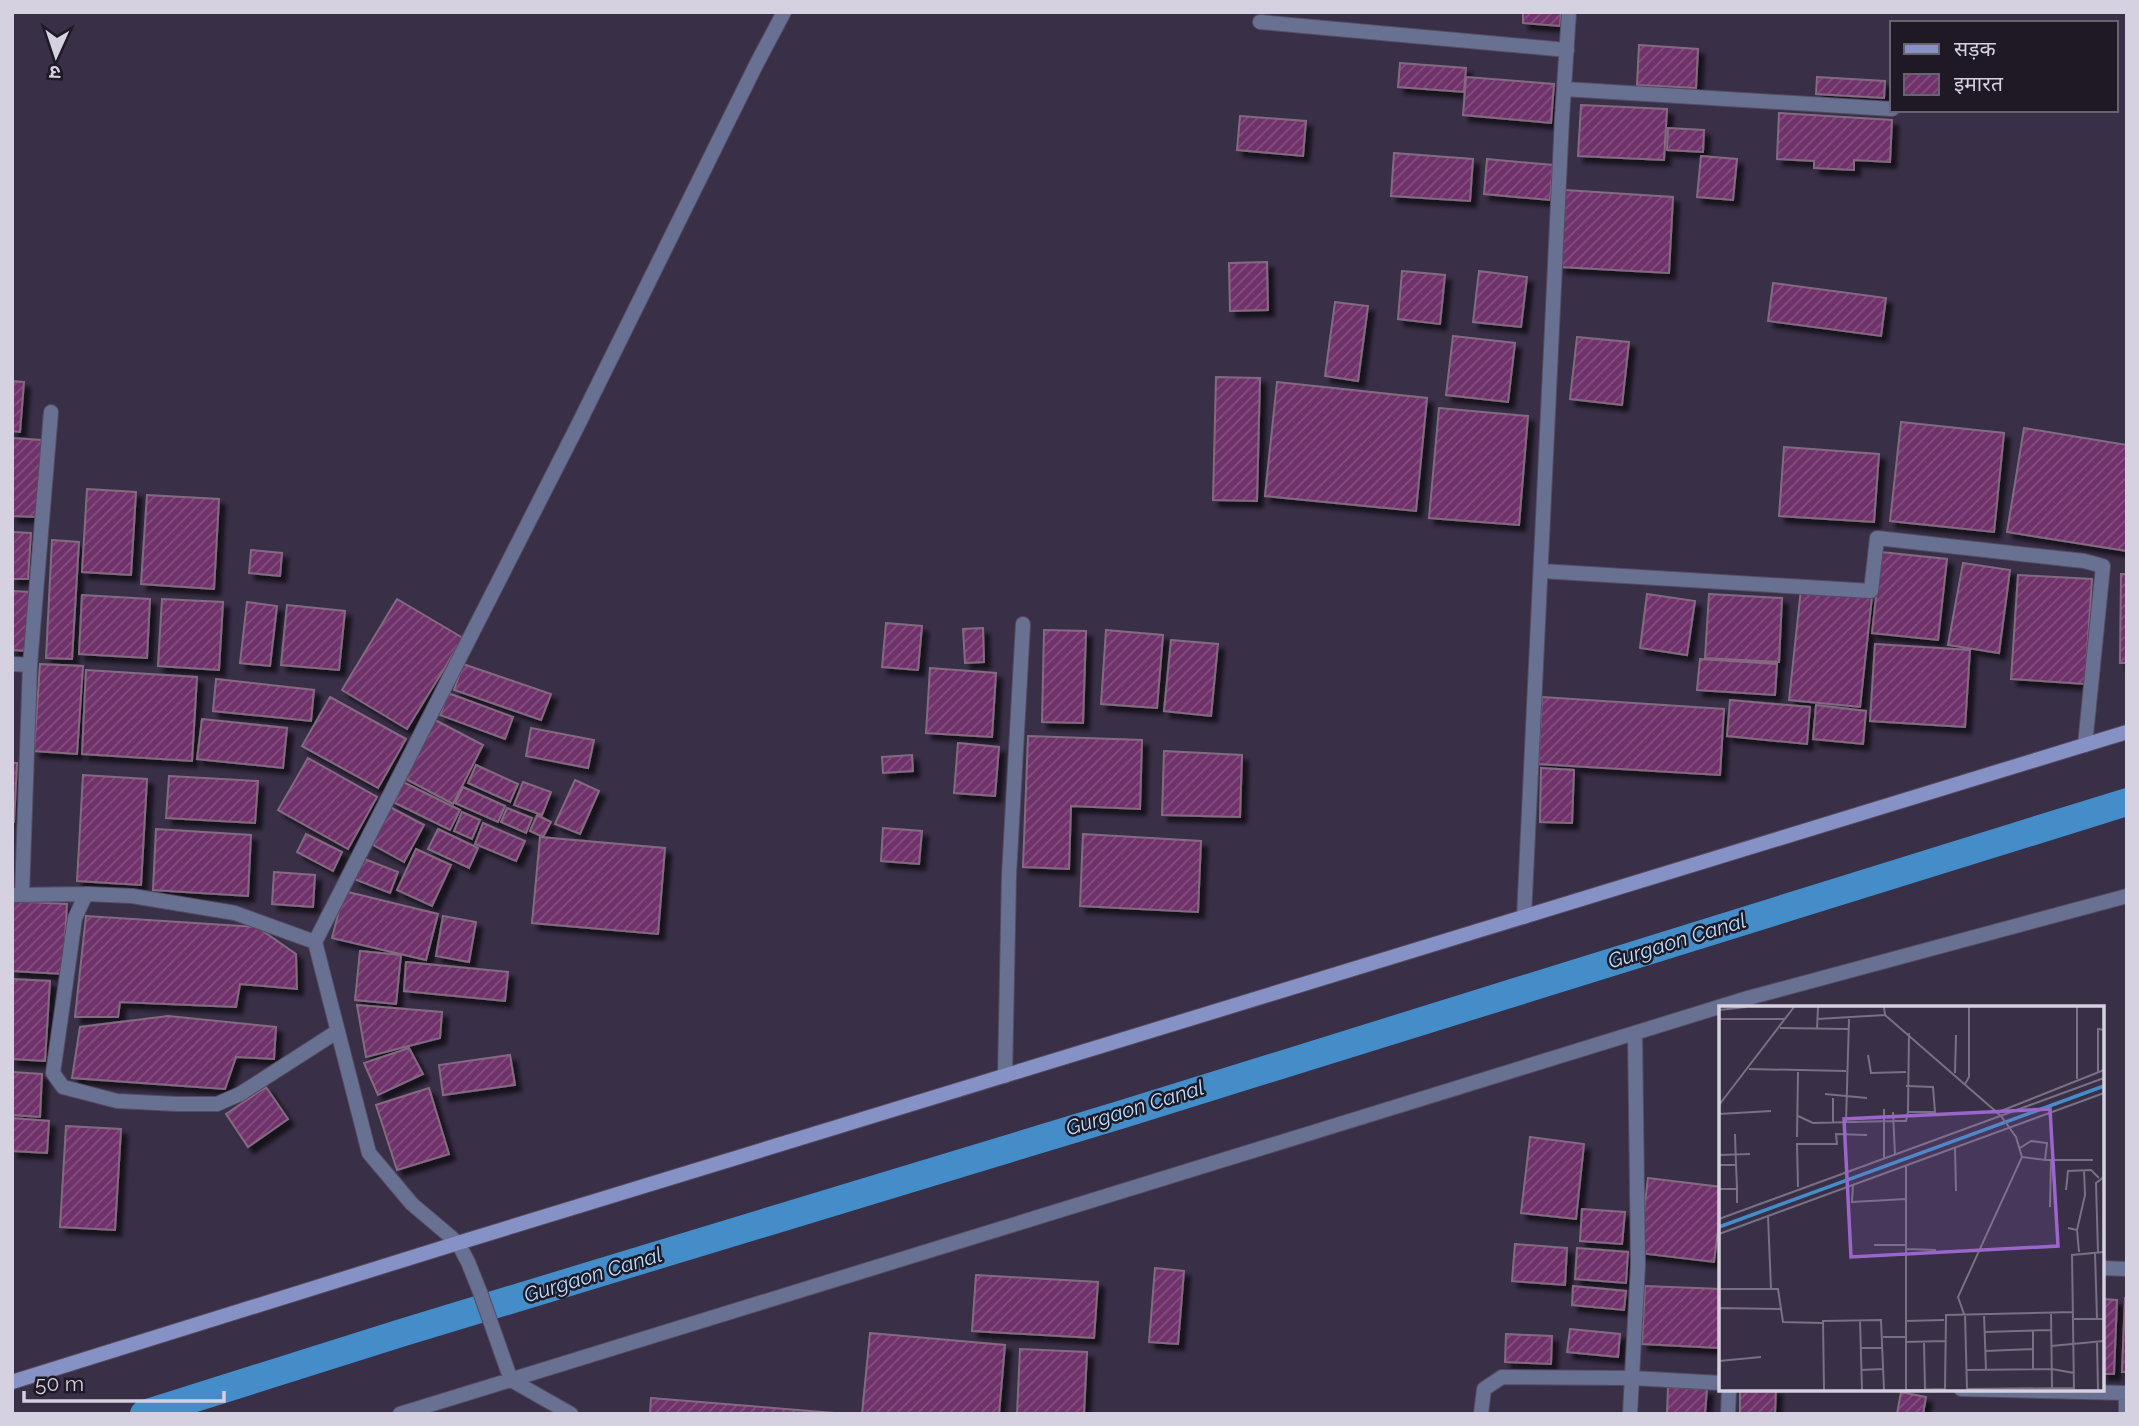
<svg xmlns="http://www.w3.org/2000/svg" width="2139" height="1426" font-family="Raleway,'Noto Sans Devanagari',sans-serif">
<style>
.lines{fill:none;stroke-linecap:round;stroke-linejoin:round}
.canal{stroke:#448dc8;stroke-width:28}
.building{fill:url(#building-hatch);stroke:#846b81;stroke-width:2;filter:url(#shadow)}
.street-casing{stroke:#554c63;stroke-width:16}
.secondary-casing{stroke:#554c63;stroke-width:16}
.street{stroke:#697192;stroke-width:14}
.secondary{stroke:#8692c6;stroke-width:14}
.labels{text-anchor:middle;stroke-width:5;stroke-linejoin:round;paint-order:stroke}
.water-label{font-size:21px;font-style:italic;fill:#bbdfff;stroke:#1e1925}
.inset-river{fill:none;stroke:#448dc8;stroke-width:3.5}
.inset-road{fill:none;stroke:#787084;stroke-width:2}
.view{fill:#9b66cb;fill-opacity:0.15;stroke:#9b66cb;stroke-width:3.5}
.inset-edge{fill:none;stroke:#d6d1e0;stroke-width:3.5}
</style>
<defs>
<pattern id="building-hatch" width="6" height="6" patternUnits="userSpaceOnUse" patternTransform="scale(1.75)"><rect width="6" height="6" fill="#70326a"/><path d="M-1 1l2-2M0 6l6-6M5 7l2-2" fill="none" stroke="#844f7f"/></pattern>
<filter id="shadow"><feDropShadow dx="6" dy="6" stdDeviation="2" flood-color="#0009"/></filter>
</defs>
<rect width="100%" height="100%" fill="#392f47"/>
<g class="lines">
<path class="canal" d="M144,1414L401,1333L1123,1114L2127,802"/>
</g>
<path class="building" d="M1523,12H1561L1560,26L1523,23Z
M1639,45L1698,49L1696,88L1637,85Z
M1400,63L1466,68L1464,92L1398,87Z
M1466,77L1554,84L1551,123L1463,115Z
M1817,77L1885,81L1884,98L1816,94Z
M1581,105L1667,109L1664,160L1578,156Z
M1779,113L1892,120L1890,162L1854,160V170L1814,168V161L1777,159Z
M1240,116L1306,121L1303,156L1237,150Z
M1668,128L1704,130L1703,152L1667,150Z
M1394,153L1473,159L1470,201L1391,196Z
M1701,156L1737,159L1733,200L1697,197Z
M1487,159L1553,165L1550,200L1484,194Z
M1565,190L1673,197L1669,273L1560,267Z
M1267,262L1268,310L1230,311L1229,263Z
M1402,271L1445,275L1440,324L1398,319Z
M1479,271L1527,277L1521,327L1473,322Z
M1773,283L1886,298L1881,336L1768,321Z
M1335,302L1368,306L1358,381L1325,376Z
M1453,336L1515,343L1508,402L1446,395Z
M1577,337L1629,342L1622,405L1570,399Z
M1216,377L1260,378L1257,501L1213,500Z
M12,381L24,382L20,432L12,431Z
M1277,382L1427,398L1416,511L1265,496Z
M1439,408L1528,416L1519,525L1429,518Z
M1901,422L2004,433L1994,532L1890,521Z
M2024,428L2127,445V551L2007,532Z
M12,438L42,440L37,517L12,516Z
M1784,447L1879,454L1874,522L1779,516Z
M87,489L136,492L131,575L82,572Z
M147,495L219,499L214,589L141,584Z
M12,532L31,533L28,579H12Z
M52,540L79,542L72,659L46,658Z
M251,550L282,553L280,576L249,573Z
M1881,552L1947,559L1938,640L1872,633Z
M1963,563L2010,570L1999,653L1948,645Z
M2121,574H2127V663H2120Z
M2018,575L2092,579L2085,684L2011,679Z
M1801,589L1872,597L1860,707L1789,700Z
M12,591L30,592L26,651L12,650Z
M1647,594L1695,601L1687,655L1640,648Z
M1709,594L1782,598L1779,662L1705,658Z
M82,595L150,599L147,658L79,654Z
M162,599L223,602L219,670L158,666Z
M397,599L463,638L407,729L342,690Z
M247,602L277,606L270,666L240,663Z
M287,605L345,611L339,670L281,665Z
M886,623L922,626L918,670L882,667Z
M983,628L984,662L965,663L963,629Z
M1044,630L1086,631L1083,723L1042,722Z
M1106,630L1163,635L1157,708L1101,704Z
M1171,640L1218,644L1211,716L1164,711Z
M1875,644L1970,650L1965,727L1870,721Z
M1700,659L1777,664L1775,695L1697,690Z
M40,664L83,666L77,754L34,751Z
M463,664L551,694L541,720L454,690Z
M930,668L996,673L992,737L926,733Z
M86,670L197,677L192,761L82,754Z
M216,679L314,690L311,721L213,711Z
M448,693L513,717L505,739L440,715Z
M330,697L406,739L378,788L302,746Z
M1542,697L1724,709L1720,775L1538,764Z
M1730,700L1810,707L1807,744L1727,736Z
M1816,705L1866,711L1863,744L1813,739Z
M202,719L287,728L283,768L197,759Z
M435,720L483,745L453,804L404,778Z
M531,728L594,740L588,768L526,756Z
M1028,736L1142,740L1140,809L1071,806L1069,869L1023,867Z
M958,743L999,747L995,796L954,793Z
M1164,751L1242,755L1240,817L1162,815Z
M912,755L913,771L883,773L882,757Z
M308,758L377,797L348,849L278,810Z
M12,763H17L14,822H12Z
M476,765L518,784L510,802L468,783Z
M1541,768L1574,770L1572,823L1540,822Z
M83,775L147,779L141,885L77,881Z
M169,776L258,781L255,823L166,818Z
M575,780L599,791L580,834L555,824Z
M401,781L460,810L450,830L391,801Z
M523,782L551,792L542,815L514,805Z
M463,787L505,806L498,822L455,803Z
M388,806L424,825L404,862L368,842Z
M507,808L532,818L526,833L501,822Z
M462,812L480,820L472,839L454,831Z
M537,815L551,822L543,837L530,831Z
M483,823L525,841L516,861L475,844Z
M883,828L922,831L919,864L881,861Z
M156,829L251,835L248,896L153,890Z
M438,829L478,848L469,868L428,849Z
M306,834L342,852L333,871L297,852Z
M1083,834L1201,841L1198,912L1080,906Z
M540,837L665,848L658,934L532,923Z
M416,849L451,865L432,906L397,890Z
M362,858L398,872L390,893L354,879Z
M274,872L315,875L313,907L272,904Z
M344,891L438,914L426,960L332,938Z
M12,901L67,904L63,974L12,971Z
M86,916L257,927L296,954L297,989L240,984L236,1007L120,1002L118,1017H75Z
M443,916L476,922L469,962L436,956Z
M360,951L401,955L396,1004L355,1000Z
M406,962L508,972L505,1001L404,991Z
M12,979L50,981L45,1061L12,1059Z
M357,1005L442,1012L440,1038L366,1057Z
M168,1016L276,1027L274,1059L236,1057L225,1089L72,1078L80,1027Z
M409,1048L423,1074L378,1095L364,1063Z
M510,1055L515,1085L443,1095L439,1065Z
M12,1072L42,1074L40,1117L12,1115Z
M266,1087L288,1119L248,1147L226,1114Z
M429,1088L449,1154L397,1170L376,1105Z
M12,1118L49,1121L47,1153L12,1151Z
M66,1126L121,1129L115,1230L60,1227Z
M1530,1137L1584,1144L1576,1219L1521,1213Z
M1648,1178L1721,1187V1206L1714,1262L1639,1253Z
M1582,1209L1625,1212L1622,1244L1580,1241Z
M1515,1244L1567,1248L1565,1285L1512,1281Z
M1577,1248L1628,1252L1626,1283L1575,1279Z
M1155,1268L1184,1271L1178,1344L1149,1342Z
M976,1275L1098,1282L1094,1338L972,1331Z
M1573,1286L1626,1291L1624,1310L1572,1305Z
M1645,1286L1721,1289L1719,1348L1642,1344Z
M2125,1298H2127V1372H2122Z
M2102,1299L2117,1300L2114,1374H2102Z
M1570,1329L1620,1334L1618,1357L1567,1352Z
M870,1333L1005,1345L999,1414H862Z
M1506,1334L1552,1336L1551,1364L1505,1362Z
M1020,1349L1087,1352L1084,1414H1017Z
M1668,1387L1707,1389L1705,1414H1667Z
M1740,1389H1776L1775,1414H1740Z
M1901,1392L1926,1397L1923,1414H1897Z
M651,1398L847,1414H650Z"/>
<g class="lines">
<g class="street-casing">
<path id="street" d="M1260,22L1567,50
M1564,89L1892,109
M1541,571L1871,591L1877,538L2084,561L2103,566L2085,745
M12,664L30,665
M12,895L86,894
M22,895L30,665L51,412
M1524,917L1562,118L1569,12
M315,942L235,913L132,896L86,894L75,918L53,1073L63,1087L117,1101L177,1104H217L240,1094L338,1031
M1005,1076L1009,875L1023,624
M2102,1268L2127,1269
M1961,1389L2127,1393
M400,1414L1748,998L2127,896
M571,1414L511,1380L480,1292L468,1262L458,1243L412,1204L369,1153L315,942L577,427L756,65L784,12
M1481,1414L1484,1389L1502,1377L1632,1378L1721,1383
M1630,1414L1638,1265L1635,1033
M1728,1414L1729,1389
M2126,1414V1393"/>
</g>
<g class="secondary-casing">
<path id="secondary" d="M12,1382L458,1243L2127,732"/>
</g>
<use href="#street" class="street"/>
<use href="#secondary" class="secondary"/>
</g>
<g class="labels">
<g class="water-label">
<text transform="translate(1677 941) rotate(-17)" y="7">Gurgaon Canal</text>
<text transform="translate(1135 1108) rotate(-17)" y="7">Gurgaon Canal</text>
<text transform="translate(593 1275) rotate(-17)" y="7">Gurgaon Canal</text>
</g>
</g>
<g transform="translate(1719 1006)">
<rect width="385" height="385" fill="#392f47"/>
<path class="inset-river" d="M0,221L385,80"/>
<path class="inset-road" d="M165,1L166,9L282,110L297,131L303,151L239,291L245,308M0,4L27,1M0,13H66M98,13L166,9M61,22L129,23M98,23L99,1M149,49L152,67L187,66M30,63L127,65M379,66V23L385,24M236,67L237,29M358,73V1M246,78L250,71V1M106,88L148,92M0,99L75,1M165,103V153M174,106L176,149M189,106L190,27M277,107L385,64M0,108L52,105M79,110L94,117L174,115H187L189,106H216L214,81L187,80M127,116L130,13M114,117V92M78,131L79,66M236,141L237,185M301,142L312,135L328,137L326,154L303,151M0,149L31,148M326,154H374M0,159H17L16,128M17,159L18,182M187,159V384M134,179L133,196L187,193M79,181L78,138H118L117,128L148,129M0,183H18V197M347,184L349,165L372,164L380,172M331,201L332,154M49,210L52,283M0,213L385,72M349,222L358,224L360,246M358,224L366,189L365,164M0,228L385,87M155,239H187M187,243L217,244M376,246L378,313M379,246L377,177L385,171M0,283H59L64,316L103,317M0,302L62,303M0,302V340M332,306L333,382M246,308L248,384M265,308L267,364M355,313H385M141,314L143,384M186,315L225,314M314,325V363M266,326L332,324M164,331H186M378,335L379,384M186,336L226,335M205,336L206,383M332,340L385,335M142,342H164M266,345L314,343M0,355L42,351M142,364L164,363M248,364L333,363L355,367M248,383L355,382M105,384L104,315L162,314L165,384M187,384L226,383M226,384L227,309L354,306M355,384L353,249L385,246"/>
<path class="view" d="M331,103L339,240L132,251L125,113Z"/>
<rect width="385" height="385" class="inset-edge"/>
</g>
<rect width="2139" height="1426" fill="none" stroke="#d6d1e0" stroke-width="28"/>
<rect x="1890" y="21" width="228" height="91" fill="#1e1925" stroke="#686370" stroke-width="2"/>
<rect x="1904" y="44" width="35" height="10" fill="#8692c6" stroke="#686370" stroke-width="2"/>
<text x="1954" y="56" font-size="21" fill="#d6d1e0">सड़क</text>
<rect x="1904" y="74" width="35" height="21" fill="url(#building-hatch)" stroke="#686370" stroke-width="2"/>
<text x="1954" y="91" font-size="21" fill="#d6d1e0">इमारत</text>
<g transform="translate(56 56) rotate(183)" stroke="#1e1925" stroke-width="5" paint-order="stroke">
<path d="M0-5L12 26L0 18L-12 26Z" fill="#d6d1e0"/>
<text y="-10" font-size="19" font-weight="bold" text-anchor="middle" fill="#d6d1e0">उ</text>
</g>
<path d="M24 1391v10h200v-10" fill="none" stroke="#d6d1e0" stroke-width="3.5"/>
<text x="35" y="1391" font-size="21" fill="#d6d1e0" stroke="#1e1925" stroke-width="5" paint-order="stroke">50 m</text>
</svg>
